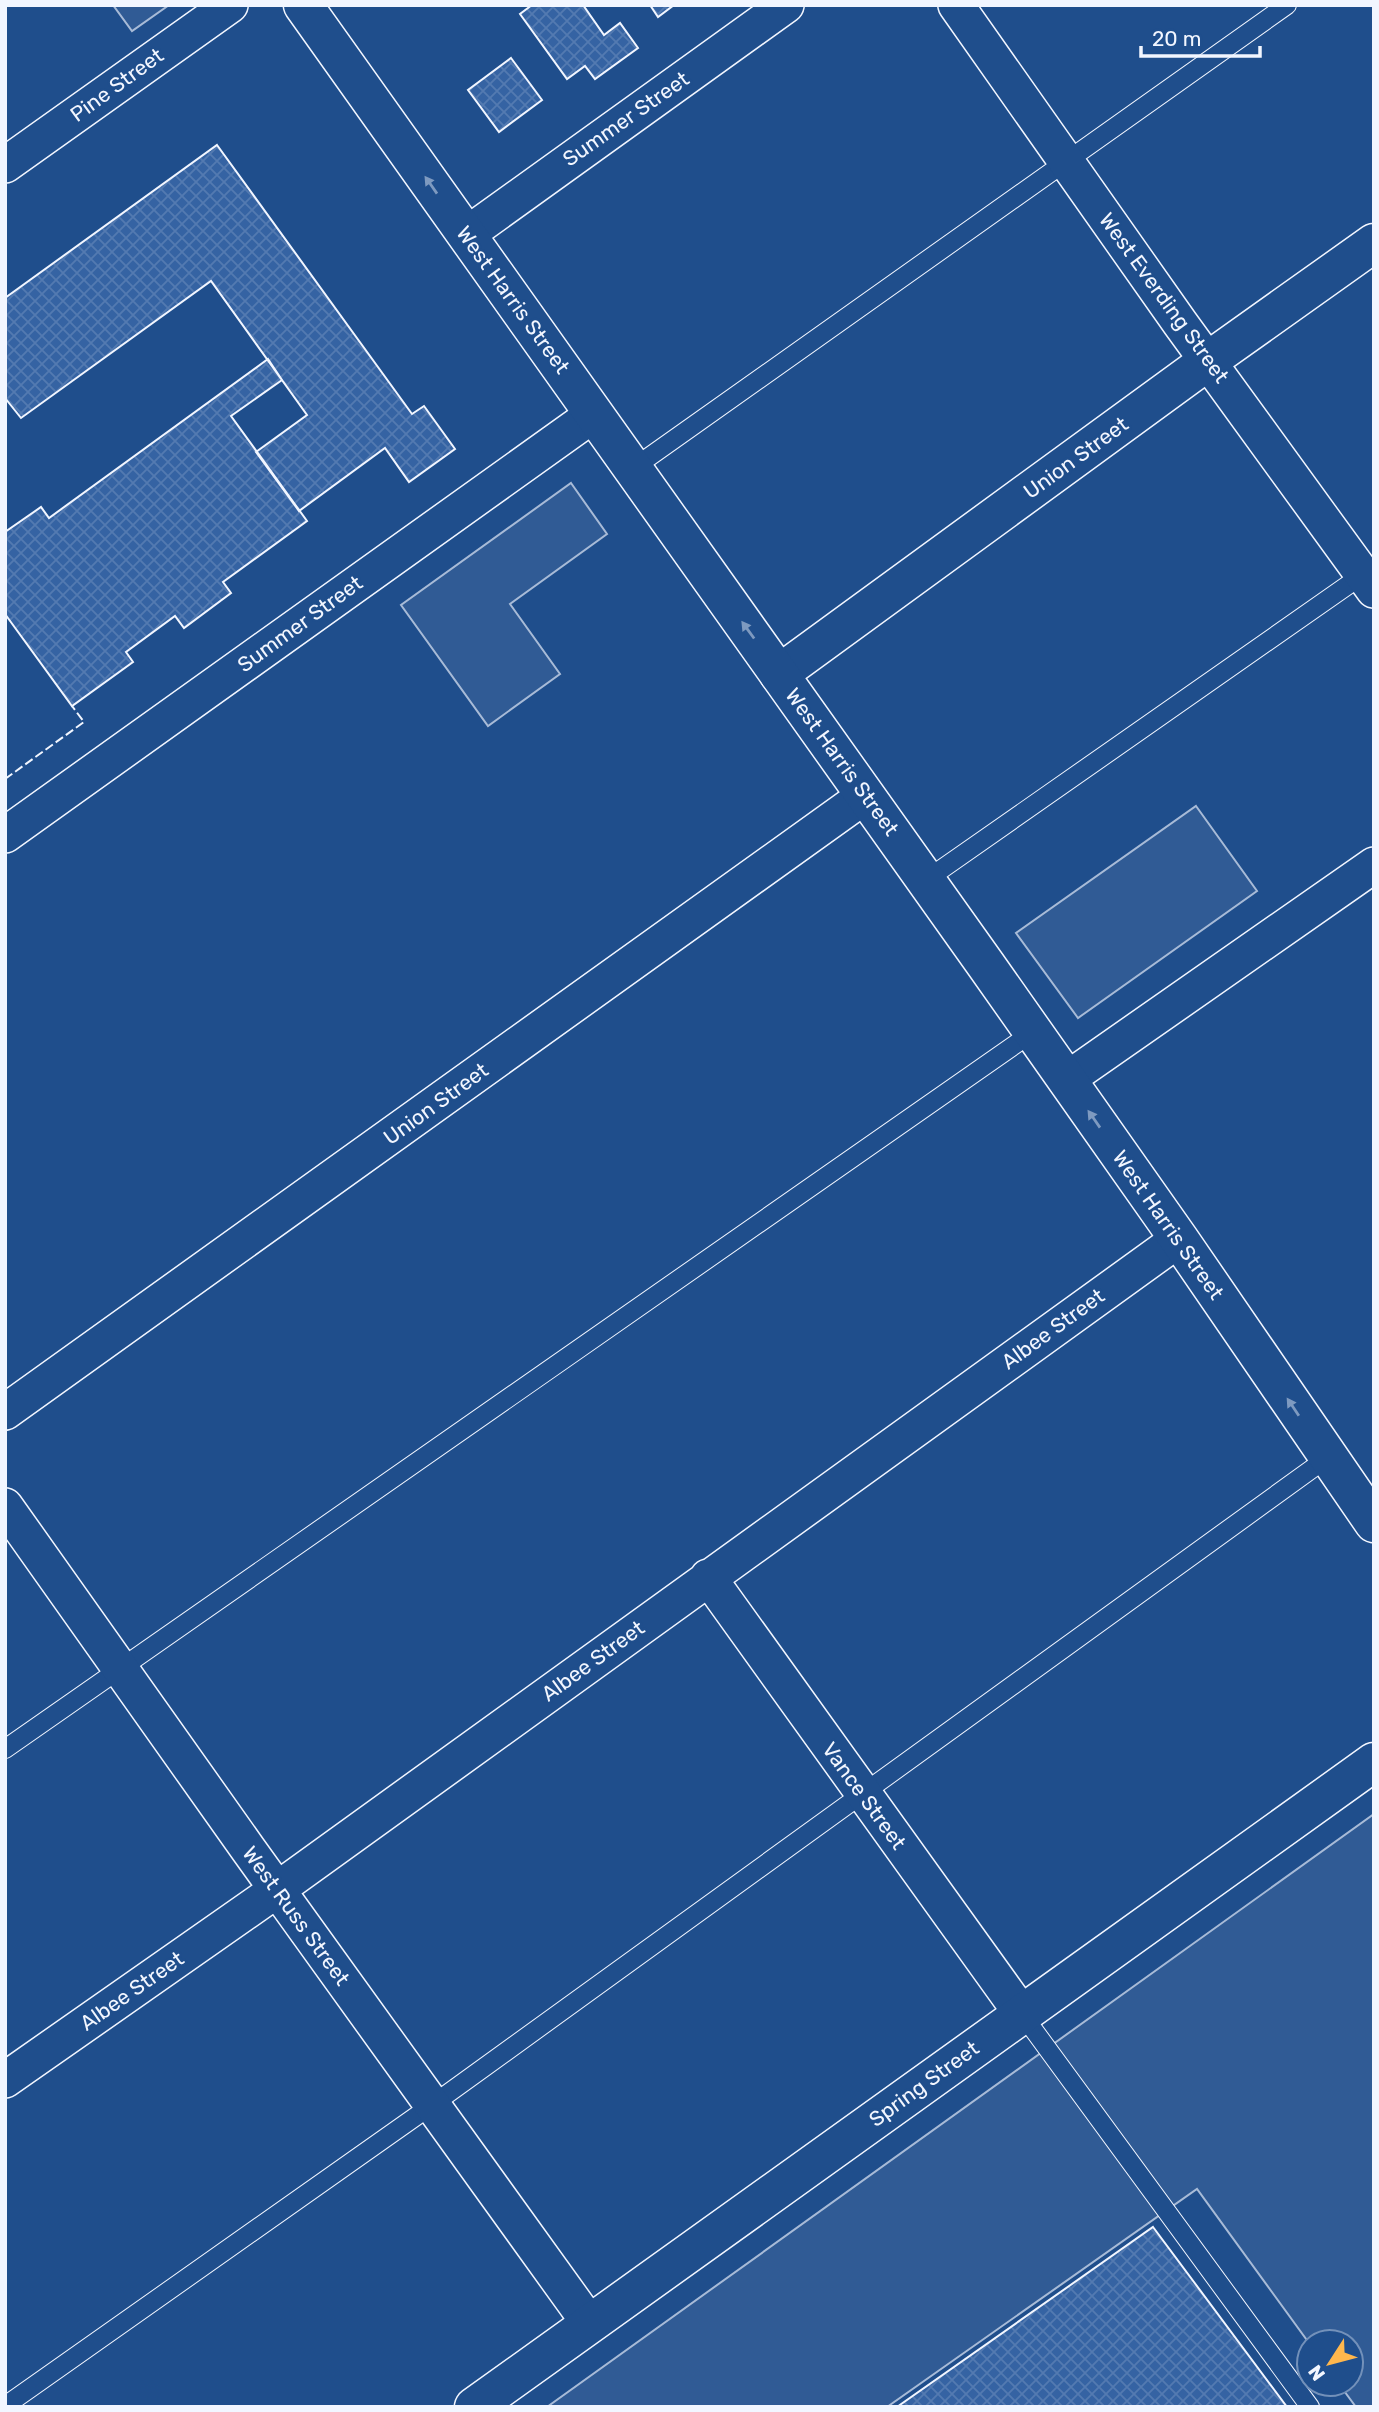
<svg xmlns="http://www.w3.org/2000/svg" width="1379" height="2412" font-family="Rubik,sans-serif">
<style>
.parking{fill:#305b95;stroke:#a8bbd7;stroke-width:2}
.building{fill:url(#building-cross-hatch);stroke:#f2f6ff;stroke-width:2}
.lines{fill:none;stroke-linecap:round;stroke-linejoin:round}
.service-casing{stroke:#f2f6ff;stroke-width:20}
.minor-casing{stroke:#f2f6ff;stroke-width:38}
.tertiary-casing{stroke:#f2f6ff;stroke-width:41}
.secondary-casing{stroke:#f2f6ff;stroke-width:41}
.service{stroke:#1f4e8c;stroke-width:18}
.minor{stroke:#1f4e8c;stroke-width:35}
.tertiary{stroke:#1f4e8c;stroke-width:38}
.secondary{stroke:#1f4e8c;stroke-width:38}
.fence{stroke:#f2f6ff;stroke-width:2;stroke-dasharray:9 3.5;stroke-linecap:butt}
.oneway{fill:#7e9ac0}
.labels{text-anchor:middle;stroke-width:5;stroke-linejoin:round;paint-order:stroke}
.street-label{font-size:21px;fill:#f2f6ff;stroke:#1f4e8c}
</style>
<defs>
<pattern id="building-cross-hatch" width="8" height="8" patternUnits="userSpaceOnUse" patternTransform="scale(1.75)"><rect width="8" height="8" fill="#3563a3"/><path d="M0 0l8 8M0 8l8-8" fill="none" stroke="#537ab1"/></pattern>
</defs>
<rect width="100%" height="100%" fill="#1f4e8c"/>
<path class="parking" d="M113,5H169L132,31Z
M571,483L607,534L510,604L560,674L488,726L401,605Z
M1196,806L1257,891L1078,1018L1016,933Z
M1374,1814V2407H1356L1339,2384H1351V2342L1309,2343L1197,2189L887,2407H547Z"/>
<path class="building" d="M532,5H583L604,35L620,23L638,48L595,79L585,66L567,79L520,14Z
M650,5H674L658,17Z
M511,58L542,100L499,132L468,90Z
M217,145L412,414L424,406L455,449L409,482L385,448L299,511L256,452L307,415L211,281L21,418L5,398V298Z
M268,359L282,380L231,416L307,521L223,582L231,593L184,628L175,616L126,652L133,662L72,706L5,614V532L41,507L49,518Z
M1153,2227L1287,2407H897Z"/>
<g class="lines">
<g class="service-casing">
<path id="service" d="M632,469L1287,5
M926,880L1368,571
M5,1749L1033,1032
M1022,2014L1310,2407
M5,2406L432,2105L1327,1458"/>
</g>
<g class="minor-casing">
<path id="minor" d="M956,5L1180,323L1374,590
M5,165L230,5
M466,235L786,5
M5,835L594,414
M1066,1080L1374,865
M5,1412L866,795
M5,1506L248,1849L590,2324
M708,1577L1022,2014
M5,2080L278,1889L1179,1239"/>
</g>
<g class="tertiary-casing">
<path id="tertiary" d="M779,674L1208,361L1374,243
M474,2407L1374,1762"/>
</g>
<g class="secondary-casing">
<path id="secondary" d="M303,5L986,965L1179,1239L1374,1523"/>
</g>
<use href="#service" class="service"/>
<use href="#minor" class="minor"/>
<use href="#tertiary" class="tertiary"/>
<use href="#secondary" class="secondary"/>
<path class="fence" d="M5,779L84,722L72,706"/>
</g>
<defs><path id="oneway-solid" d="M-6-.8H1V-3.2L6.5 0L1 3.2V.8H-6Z" transform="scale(1.75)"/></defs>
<g class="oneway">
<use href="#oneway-solid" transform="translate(431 185) rotate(-125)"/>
<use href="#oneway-solid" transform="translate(748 630) rotate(-126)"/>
<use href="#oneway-solid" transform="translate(1094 1119) rotate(-125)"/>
<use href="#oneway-solid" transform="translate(1293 1407) rotate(-124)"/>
</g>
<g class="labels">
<g class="street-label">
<text transform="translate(117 85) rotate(-36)" y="7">Pine Street</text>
<text transform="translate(626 119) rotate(-35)" y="7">Summer Street</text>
<text transform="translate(1164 298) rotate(54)" y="7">West Everding Street</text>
<text transform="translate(513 300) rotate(54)" y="7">West Harris Street</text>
<text transform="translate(1076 458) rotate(-36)" y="7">Union Street</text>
<text transform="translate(300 624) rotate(-36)" y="7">Summer Street</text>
<text transform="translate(842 762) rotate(54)" y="7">West Harris Street</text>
<text transform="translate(436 1104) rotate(-36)" y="7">Union Street</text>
<text transform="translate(1168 1225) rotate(55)" y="7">West Harris Street</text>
<text transform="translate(1053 1329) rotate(-36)" y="7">Albee Street</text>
<text transform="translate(593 1661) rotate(-36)" y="7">Albee Street</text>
<text transform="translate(864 1796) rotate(54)" y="7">Vance Street</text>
<text transform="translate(296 1916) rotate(54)" y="7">West Russ Street</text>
<text transform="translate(132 1991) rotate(-35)" y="7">Albee Street</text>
<text transform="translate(924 2084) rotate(-36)" y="7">Spring Street</text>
</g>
</g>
<rect width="1379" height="2412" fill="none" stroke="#f2f6ff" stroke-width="14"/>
<g transform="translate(1330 2363) rotate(234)"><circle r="33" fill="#1f4e8c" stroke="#7391ba" stroke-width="2"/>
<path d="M0-5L12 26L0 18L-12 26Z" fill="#ffb74d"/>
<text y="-10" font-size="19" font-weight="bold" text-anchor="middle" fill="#f2f6ff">N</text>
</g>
<path d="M1141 46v10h119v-10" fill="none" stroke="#f2f6ff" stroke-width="3.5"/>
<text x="1152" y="46" font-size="21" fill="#f2f6ff" stroke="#1f4e8c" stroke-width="5" paint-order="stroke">20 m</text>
</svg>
